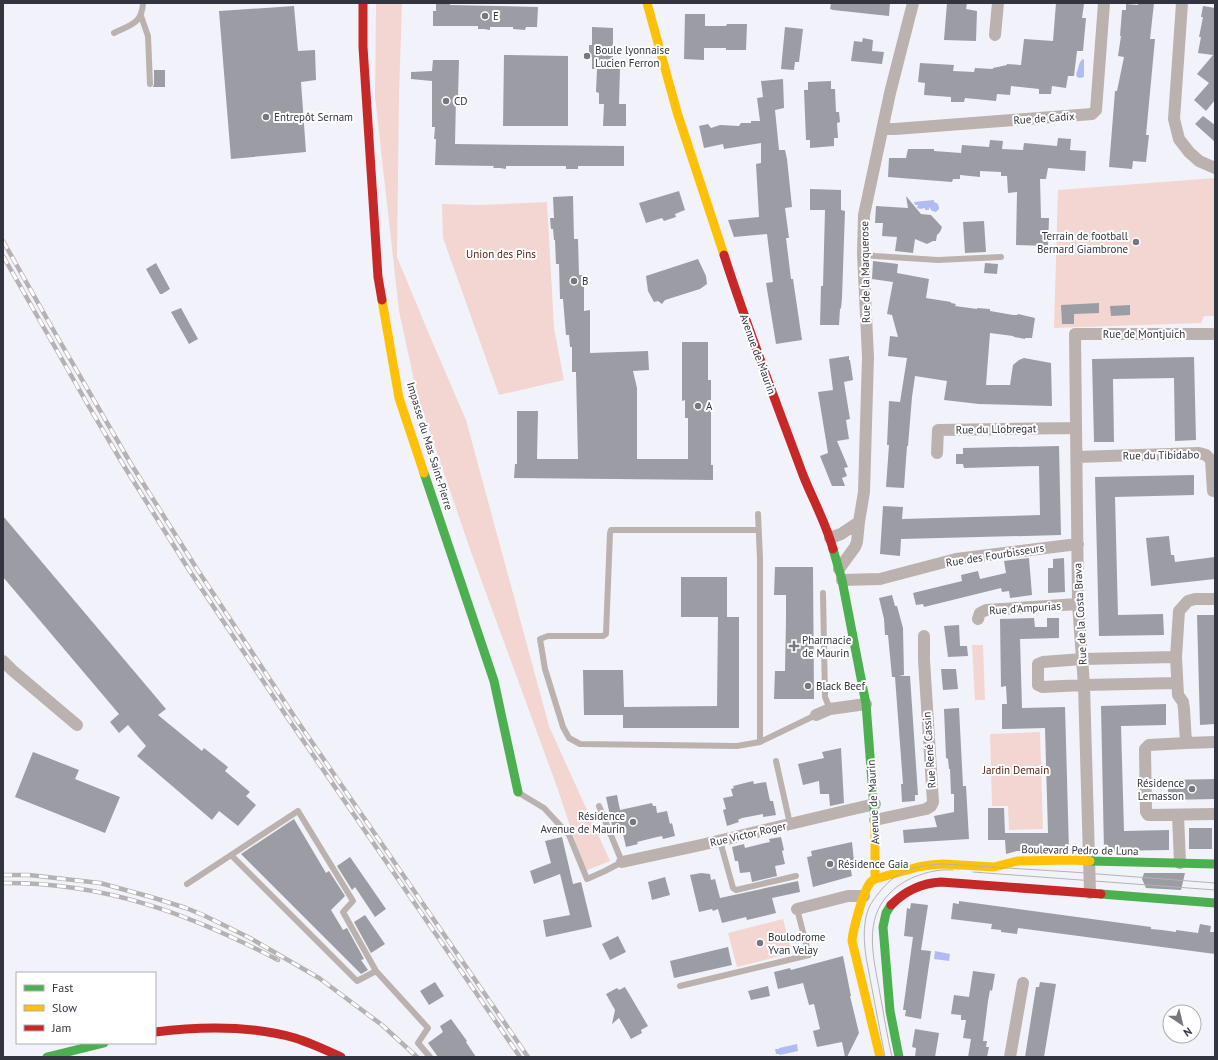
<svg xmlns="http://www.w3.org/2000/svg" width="1218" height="1060" font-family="'PT Sans',sans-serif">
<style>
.green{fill:#f3d6d1}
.water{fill:#b0bbf2}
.building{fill:#9b9ca4}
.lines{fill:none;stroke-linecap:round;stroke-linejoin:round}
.lane{stroke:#bbb1af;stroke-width:6}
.street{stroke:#bbb1af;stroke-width:12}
.fast{stroke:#4caf50;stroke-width:9}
.slow{stroke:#ffc107;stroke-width:9}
.jam{stroke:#c62828;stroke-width:9}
.tram{stroke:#b6b2b4;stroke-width:1}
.rail-casing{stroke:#b6b2b4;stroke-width:4.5}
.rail{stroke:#fff;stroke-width:3;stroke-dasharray:9;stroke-linecap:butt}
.poi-dot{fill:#757781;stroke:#fff;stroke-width:1.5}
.labels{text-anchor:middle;stroke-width:4;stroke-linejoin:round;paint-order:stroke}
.poi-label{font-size:11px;fill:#323440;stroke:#fff;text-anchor:start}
.street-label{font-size:11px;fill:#323440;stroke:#fff}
.park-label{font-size:11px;fill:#531d0e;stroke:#fff}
</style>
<rect width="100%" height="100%" fill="#f2f3fa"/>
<path class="green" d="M376,3H402L399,96L397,257L429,334L466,420L549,726L610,861L585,871L557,787L471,552L417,394L399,311L375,96Z
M1215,178V316H1204L1201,323L1054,328L1058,190Z
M547,202L554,328L564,380L499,395L443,238L442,204L481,205Z
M972,645H983L985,700H975Z
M1040,732L1043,829L1009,830L1008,806H992L990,734Z
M783,919L792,953L737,967L728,933Z"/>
<path class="water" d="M1083,59L1084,60V77L1080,78L1077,77L1076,74C1079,69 1078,62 1083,59Z
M934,200V202C938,203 939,205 939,209L936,212L932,211L929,207V210H925V208L920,209L917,208L918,205H915L914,202Z
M935,951L950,954L949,961L934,959Z
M797,1044L798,1051L780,1055L779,1054H776L775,1049H779V1048Z"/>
<path class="building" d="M436,3H450V5L538,7L537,27H526L525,30L513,29V27H490V30L484,29H478V26H433V11H436Z
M831,3H890L889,16L833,10L830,9Z
M947,3H967L966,9L977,11L976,41L944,40Z
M1056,3L1084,4L1082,18H1086L1083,51H1077L1074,76H1068L1066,88L1052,86L1051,94H1039V89L1011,86L1010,95L997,94L996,101L965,98L964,102H951V97L924,95L925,83L918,82L920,63L954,65L953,71L974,72L975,68L993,69V68L1007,65V64L1021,65L1024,39L1053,41Z
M1138,3H1154L1150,39H1155L1146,135H1149L1146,162L1133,161L1132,169L1109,167L1115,91H1117L1124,57L1118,56L1121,36H1120L1122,10H1126V4L1138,5Z
M294,6L298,51L315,50L316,80L301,82L306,152L231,159L219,11Z
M1203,6L1215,8V100L1206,111L1194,100L1209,83L1197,74L1213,55L1198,53L1201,37H1199L1203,17H1201Z
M685,14H705V26H726L727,24H747L746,50H726V48H704V60L684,59Z
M592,27L613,28V69H620L619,104H626V126H603L604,104H599V93L596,92L597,69H592V57H589V45H592Z
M785,27L803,29L799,62H795L794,70L781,69Z
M863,38L873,40L872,51L884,52L882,64L851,61L854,41L862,42Z
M504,55L568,56V126H503Z
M433,60H459L458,98H456L455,144L624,146V166H578V169H566V166H506V169L500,168H493L494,166L435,165L436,139H434L435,127H432V81L411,79V72L432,71Z
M154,70H165V87H153L154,84Z
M783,79L784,108L775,110L779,150H785L787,159L792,207L785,208L789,238H786L791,279H793L802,340L776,344L766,283L773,282L767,234L734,237L728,220L759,217L756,164L761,163V143L724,149L723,144L704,148L699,126L708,124L711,128L720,125L739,126L741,123H751V121H760L757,98L763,97L761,81Z
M831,81V89H835L836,112H839L840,122L837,123L838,138H834V146L810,148V140H806L804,90H808V82Z
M1203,116L1215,125V142L1195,124Z
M1058,138L1071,139L1070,150L1086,151L1085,171L1048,168L1046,179H1040L1041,218H1049L1048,246L1016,245L1017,192L1008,193L1007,176H1001V172L980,171V177L960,175V179H953L952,182L888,177L889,158H906L908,149H934V151L961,153L962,145L989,147L990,140L1003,141L1002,149L1023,150L1024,143L1057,146Z
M810,189L841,190V210L845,211L842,298L841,308L840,309L839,325H820L821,286H823L825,210H810Z
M679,191L685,210L675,214L676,217L664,221L662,218L646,223L639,203Z
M573,196L574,239H578L579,275H584V311L590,310V353L648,351L649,370L633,371L637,388V459H688V418H685V400L682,401V342H708V380H711V465H713V480L514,478L515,464H517V411H538L537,459H578L576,372H572V347H570L569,335H566L563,299H560L559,264H556L555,240H554L553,229H551L550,218H554L553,197Z
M906,196L921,214L931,215L942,227L940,232L937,235L936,241H933L927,244L915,239L913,253L895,251L897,237L882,236L883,223H875L876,206L908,208Z
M984,221L986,252L965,253L963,222Z
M698,259L706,276L707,284L700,289L665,300L662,304L658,301L654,302L648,291L646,276Z
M873,261L898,264L897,273L929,279L926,298L951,302V303L956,304L955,306L977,309V308L990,309V311L1013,315H1017L1018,314L1035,318L1032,338H1025V339L1014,337L1013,336L990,333L986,385H1010L1013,365L1019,360L1024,358L1051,363L1052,406L979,404L944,400L947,381L915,376L912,397L908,446H907L904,488L886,487L889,445H887L889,401L900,402L907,358L888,356L890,336L898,337L892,315L887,314L893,282L872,279Z
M156,263L170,289L162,294H160L146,269Z
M985,263L998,264L997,274L984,273Z
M1099,303V313L1074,314V324H1062L1061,305Z
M1130,305V315L1111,316L1110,306Z
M181,308L198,339L189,344L171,312Z
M849,356V360H850L853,380L844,382L850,419L846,420L849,439L837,441L848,467L844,468L847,476L842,478L845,486H832L820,456L828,453L818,392L833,390L829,359Z
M1194,357L1196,440L1175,441L1174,378L1113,379L1114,442H1094L1092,359Z
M1059,446L1061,535L901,539L900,556L880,554L883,506L903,507L902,519L1040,515L1039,466L964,468L963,464H956V454H963V448Z
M1194,475V495L1115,497L1118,615L1163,614L1164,635L1099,636L1095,477Z
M3,516L166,709L158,715L202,751L204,748L228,767L225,771L250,792L246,796L256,805L238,826L219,811L212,820L137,756L146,746L128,725L119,733L110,722L119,714L3,577Z
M1169,536L1171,555H1174L1175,562L1215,557V579L1151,586L1146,538Z
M1029,558L1032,595L1010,598L1009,591L1002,592L1001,588L924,607L923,604L916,605L913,593L962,581L961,575L978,571L980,579L1006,573L1004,561Z
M1064,558L1065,592L1048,593V568H1053V559Z
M775,567H813L814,699H774L775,671H785L786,619V595H774Z
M681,577H727V617H739V728H623V715H584L583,670H623L624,707L717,706L718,617H681Z
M892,595L895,606H897L903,628L904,675L899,676H910L918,795H915V801L902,802L901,784H903L895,677H892L888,635H885L884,619L879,598Z
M1197,615H1215V724L1200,725Z
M1034,618L1035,627H1047V618H1059V638L1020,639L1022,708L1065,707L1069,850L1017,851L1006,854L1005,840H988V808H1004L1005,833H1048L1045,728L1002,729V704H1007L1006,686L1001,687L1000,619Z
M959,625L960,646H967L968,656L948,657L944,626Z
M941,669H956L958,689L943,690Z
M1166,704V725L1121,726L1124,831L1169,830V850L1104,851L1101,706Z
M959,708L963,786H966L969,839L904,843L903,830L937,827L934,816L954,812V794H951L950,769H949L948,759L946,758L944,709Z
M841,748L844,803L830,806L829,794H820L819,781L803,785L798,764L824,758L822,752Z
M33,752L79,770L75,779L120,797L105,833L15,797Z
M1215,779V799L1168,800V780Z
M753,781L754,784L766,782L770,801H773L776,815L763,817V814L742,818L738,820L739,822L727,826L723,810L726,809L723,798L733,796L731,789L734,788L733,786Z
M617,795L620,810L652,803L653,806H656L657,813L667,811L670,824L672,823L675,836L663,839L662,836L657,837L637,842L638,844L626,847L623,834L617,835L616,830H614L613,825H612L606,797Z
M294,819L326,873L329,871L345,896L331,910L343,930L347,928L364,959L361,960L368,970L361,974L241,854Z
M1189,828H1212V849H1189Z
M562,837L573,884L581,882L592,927L546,937L543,920L570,915L560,874L534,884L530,871L551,863L545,841Z
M781,837L784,850L782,851L785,864L775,866L777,876L752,882L750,872L740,873L738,861H735L732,847L744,844L745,848L765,843L770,842L769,839Z
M852,842L854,861L851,862V865L850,866L852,876L813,887L807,857L812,856L811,851Z
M350,857L386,909L375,917L355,887L352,890L337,866Z
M701,873L710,874L711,880L715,879L720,898L798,881L800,892L772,898L776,913L747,920L746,917L722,923L718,909L713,911L712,909L699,912L690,875Z
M1144,873H1185L1181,890L1146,888L1142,879Z
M665,877L670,895L652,900L648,882Z
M959,901L1151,927V929L1162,930L1176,932V930L1198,933L1200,924L1211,926L1210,932H1215V954L1018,928L1017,934L1001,932V930L991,929L992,924L951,919L953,903L959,904Z
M911,903L928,905L921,950L931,951L921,1019L905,1016L906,1010H903L913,937L904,936L907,908L910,909Z
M365,915L385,944L371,953L354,922Z
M618,936L626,952L610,960L602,944Z
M728,947L732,965L674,978L670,961Z
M843,956L851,996H850L859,1033L847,1057H845L842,1042L817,1047L813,1031L820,1029L814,1004L809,1005L803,983L778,989L774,972L790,968L791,970Z
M973,971L995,974L992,991L990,990L988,1001L983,1041H987L986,1047H989L987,1057H968L971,1039L963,1038L966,1020H961V1015L951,1014L954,995L969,997Z
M435,982L444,996L429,1005L420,991Z
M1040,982L1056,984L1044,1057H1025L1036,987H1039Z
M768,986L770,996L751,1000L748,991Z
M625,987L648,1026L641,1030L642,1033L631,1039L619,1018L612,1024L615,1010L606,994L617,988L619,990Z
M451,1019L467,1041L466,1042L476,1057H438L428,1043L443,1032L440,1026Z
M915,1029L939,1033L935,1057H915L916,1048L912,1047Z"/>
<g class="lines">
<path class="lane" d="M141,16L148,36L150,84
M114,33C130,25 142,24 143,3
M863,254L875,256L938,260L1001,257
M758,514L760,559V742
M758,530H611L610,533L606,634L603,636H548L540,639L545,669L563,727L569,738L580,744L737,746L760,742L816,715
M823,593L825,697L830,709
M776,761L790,824
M519,793L544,808L569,835L587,879L605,871L622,862L599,806
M720,841L733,888L736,890L796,876
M187,884C224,860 261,835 298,811L353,901L343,912L376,971L357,981L231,855
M376,971L428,1028L418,1043L430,1057
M680,986L809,955L797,909"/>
<path class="street" d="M1182,3L1174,119L1179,139L1189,152L1199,161L1215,168
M995,35L998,3
M884,129H895L1092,114L1096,110L1104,3
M937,453L938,430L1076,428
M1077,457L1199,453L1206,455L1211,460L1213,491
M830,538L841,534L859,522
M839,569L855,547L857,542L859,522L864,492L868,357L863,254L864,215L890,93L913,3
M842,580L880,579L956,559L1078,544
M1215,599H1195L1188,601L1179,611L1176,657L1178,695L1183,702L1184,709L1186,743L1215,742
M978,619L980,613L986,610L1078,604
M1176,657L1082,659L1043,662L1038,664V685L1042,687L1084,685L1177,683
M3,661L12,670L77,725
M816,715L830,709L866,704
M1186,743L1149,745L1145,749L1146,812L1148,815L1215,814
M1178,815L1180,863
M875,820L926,809L931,806L933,802L924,660V636
M622,862L701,845L849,810L875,804
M1090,893L1084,685L1078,604L1075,334H1212
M797,909L848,896H864
M1010,1057L1023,983"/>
<path class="fast" d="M424,473L494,681L518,792
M833,549L842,580L866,704L875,821
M1090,861L1215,864
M1101,894L1215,903
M891,905L886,913L883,927L890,1011L899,1057
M47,1057L104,1043"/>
<path class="slow" d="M647,3L677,112L724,255
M382,300L399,398L424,473
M875,821V879C873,880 871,881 870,883C863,892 853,929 852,941L880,1057
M875,879L918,867L930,865L943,864L994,867L1017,861L1072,860L1090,861"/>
<path class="jam" d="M363,3V47L378,277L382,300
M724,255C748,330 776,402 803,475C813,500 826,523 833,549
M891,905C905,891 922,883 941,882L1101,894
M155,1032C202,1026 249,1025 295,1038C311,1043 326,1050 341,1057"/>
<path class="tram" d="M973,872L1215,890
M885,1057L866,957C864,942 863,928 867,913C869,906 873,900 878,894C895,871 915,865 943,864L1072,872L1215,883
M892,1057C887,1036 884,1015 880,994C874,959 862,919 891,892C898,885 905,881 914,877C927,872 939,869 953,870"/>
<g class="rail-casing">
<path id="rail" d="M3,241L55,333L131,464L195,566L294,716L528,1057
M3,256L88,405L124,466L189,570L289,720L520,1057
M3,875H29L100,883L151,897L186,908L203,915L250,938L319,978L382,1025L417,1057
M3,883C104,882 190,914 278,960"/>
</g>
<use href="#rail" class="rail"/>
</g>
<g class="poi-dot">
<circle cx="485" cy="16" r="4"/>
<circle cx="587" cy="56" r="4"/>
<circle cx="446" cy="101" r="4"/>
<circle cx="266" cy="117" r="4"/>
<circle cx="1136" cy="242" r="4"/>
<circle cx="574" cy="281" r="4"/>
<circle cx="698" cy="406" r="4"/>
<path d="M792 640h4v4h4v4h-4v4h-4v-4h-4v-4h4z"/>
<circle cx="808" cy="686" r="4"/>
<circle cx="1192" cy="789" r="4"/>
<circle cx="633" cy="822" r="4"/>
<circle cx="830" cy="864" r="4"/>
<circle cx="760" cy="943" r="4"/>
</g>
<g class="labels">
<g class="poi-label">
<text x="493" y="20">E</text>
<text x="595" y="54">Boule lyonnaise<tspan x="595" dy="13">Lucien Ferron</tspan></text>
<text x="454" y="105">CD</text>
<text x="274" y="121">Entrepôt Sernam</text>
<text x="1128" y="240" text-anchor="end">Terrain de football<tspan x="1128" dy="13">Bernard Giambrone</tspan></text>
<text x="582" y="285">B</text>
<text x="706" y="410">A</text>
<text x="802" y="644">Pharmacie<tspan x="802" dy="13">de Maurin</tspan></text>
<text x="816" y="690">Black Beef</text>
<text x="1184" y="787" text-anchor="end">Résidence<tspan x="1184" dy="13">Lemasson</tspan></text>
<text x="625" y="820" text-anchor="end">Résidence<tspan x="625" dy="13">Avenue de Maurin</tspan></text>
<text x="838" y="868">Résidence Gaia</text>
<text x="768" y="941">Boulodrome<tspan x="768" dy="13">Yvan Velay</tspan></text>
</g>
<g class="street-label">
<text transform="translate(1044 118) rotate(-4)" y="4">Rue de Cadix</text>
<text transform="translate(865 272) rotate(-91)" y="4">Rue de la Marquerose</text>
<text x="1144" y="338">Rue de Montjuich</text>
<text transform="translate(758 354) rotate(70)" y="4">Avenue de Maurin</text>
<text transform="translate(996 429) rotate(-1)" y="4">Rue du Llobregat</text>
<text transform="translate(430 446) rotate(73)" y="4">Impasse du Mas Saint-Pierre</text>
<text transform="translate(1161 455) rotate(-1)" y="4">Rue du Tibidabo</text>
<text transform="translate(995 555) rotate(-9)" y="4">Rue des Fourbisseurs</text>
<text transform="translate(1025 608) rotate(-4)" y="4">Rue d'Ampurias</text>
<text transform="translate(1080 614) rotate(-93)" y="4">Rue de la Costa Brava</text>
<text transform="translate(929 750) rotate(-94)" y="4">Rue René Cassin</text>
<text transform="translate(873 802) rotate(-93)" y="4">Avenue de Maurin</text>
<text transform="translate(748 834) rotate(-13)" y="4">Rue Victor Roger</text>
<text transform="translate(1080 850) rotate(1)" y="4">Boulevard Pedro de Luna</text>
</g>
<g class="park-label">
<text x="501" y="258">Union des Pins</text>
<text x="1016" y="774">Jardin Demain</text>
</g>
</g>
<rect width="1218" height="1060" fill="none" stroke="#323440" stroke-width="8"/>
<rect x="16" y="972" width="140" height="72" fill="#ffffff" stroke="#adaeb3"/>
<rect x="24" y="985" width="20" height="6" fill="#4caf50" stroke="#adaeb3"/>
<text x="52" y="992" font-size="12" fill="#323440">Fast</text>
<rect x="24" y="1005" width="20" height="6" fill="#ffc107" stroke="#adaeb3"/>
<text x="52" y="1012" font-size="12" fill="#323440">Slow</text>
<rect x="24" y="1025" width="20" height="6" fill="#c62828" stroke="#adaeb3"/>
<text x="52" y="1032" font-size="12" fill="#323440">Jam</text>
<g transform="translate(1182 1024) rotate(145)"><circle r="19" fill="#ffffff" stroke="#adaeb3"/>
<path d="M0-3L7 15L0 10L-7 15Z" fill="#757781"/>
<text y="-6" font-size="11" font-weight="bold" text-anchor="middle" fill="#323440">N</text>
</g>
</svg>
